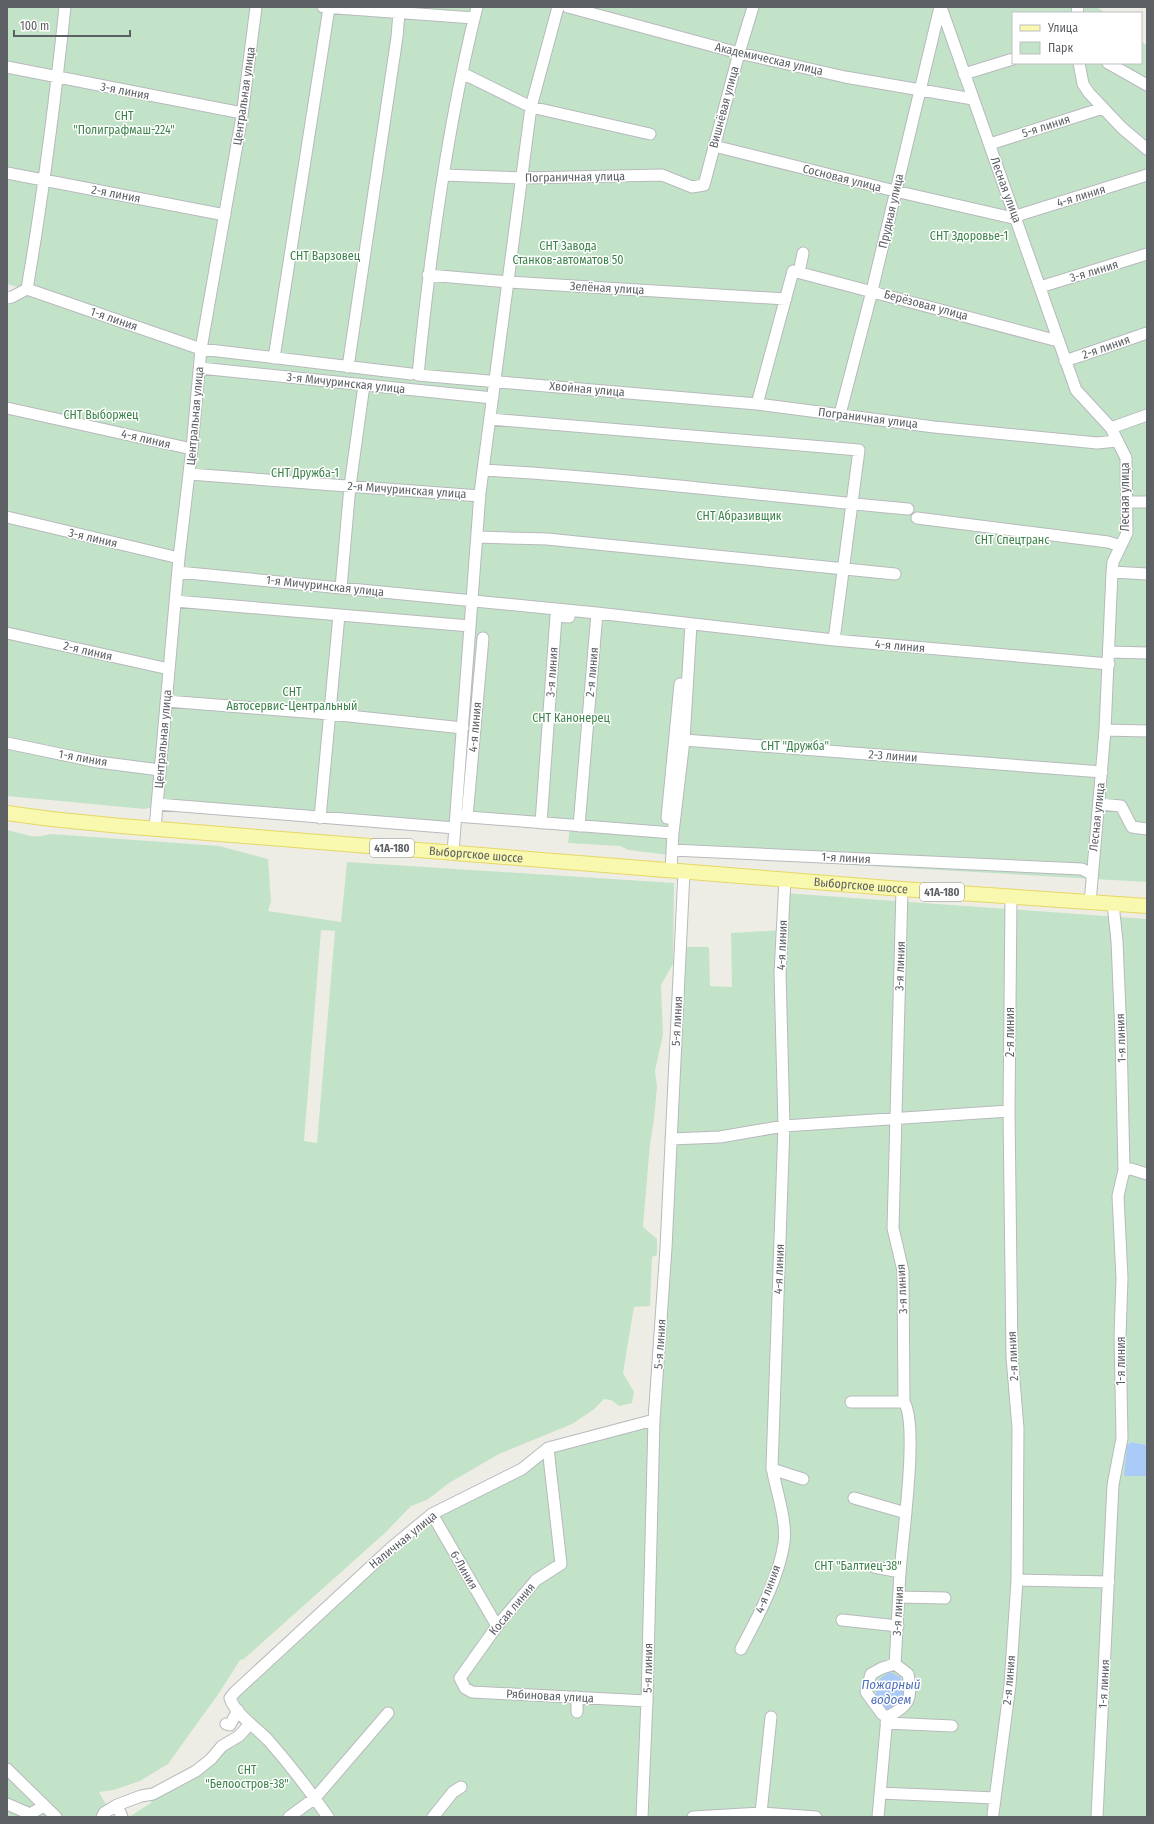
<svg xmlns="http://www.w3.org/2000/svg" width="1154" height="1824" font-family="'Fira Sans Condensed',sans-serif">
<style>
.green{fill:#c3e3c8;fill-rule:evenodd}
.water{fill:#aacaf8}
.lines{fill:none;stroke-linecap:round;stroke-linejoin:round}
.minor-casing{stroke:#b7b9bd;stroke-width:13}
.major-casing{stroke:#e6d765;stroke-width:16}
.minor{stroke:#fff;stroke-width:11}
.major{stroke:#f8f8af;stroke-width:14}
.labels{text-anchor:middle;stroke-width:3;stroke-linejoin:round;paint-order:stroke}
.shield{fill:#fff;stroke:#8d8f92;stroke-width:1}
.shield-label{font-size:11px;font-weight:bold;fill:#5c5f64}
.street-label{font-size:12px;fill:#5c5f64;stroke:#fff}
.park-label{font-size:12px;fill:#3c834b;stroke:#fff}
.water-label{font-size:13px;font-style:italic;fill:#4f71ba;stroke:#fff}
</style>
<rect width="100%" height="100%" fill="#eeede5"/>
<path class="green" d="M7,7H1097L1105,13H1013V63H1141V41L1147,46V882L661,854L629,850L620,846L568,843L570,826L463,816L455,826L153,807L145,809L7,796V298L21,288L7,284Z
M7,830C24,833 32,840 50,834L219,846L268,859L271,901L268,911L341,922L347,862L674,883L673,964L661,985L663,1034L655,1071L657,1087L654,1119L650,1144L643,1227L657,1239V1255L652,1257L650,1306L634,1307L623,1373L634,1392L632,1403L619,1406L611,1400L604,1399L593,1410L572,1424L499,1454L449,1483L427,1500L411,1506L386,1532L244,1659L240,1660L219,1693L168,1764L140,1781L114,1790L99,1792L108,1808L97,1817H7ZM321,930L335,931L317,1143L304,1141Z
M784,893L1147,919V1445L1131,1442L1124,1476H1147V1817H129L151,1803L153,1794L196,1771L251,1723L230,1698L394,1545L548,1448L654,1419L681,947H709L710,986L732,987L731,933L782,930Z"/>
<path class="water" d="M1131,1442L1147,1445V1476H1124L1127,1446Z
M890,1672L900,1677L907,1692L901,1707L889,1711L878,1704C874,1688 875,1680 890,1672Z"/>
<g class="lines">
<g class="minor-casing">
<path id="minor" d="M323,7L474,18
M477,7C447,126 430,253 418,375L757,404
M568,7L739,53L845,77L973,99
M941,7L1076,390L1111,428L1126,458L1127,533L1113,562L1112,572L1105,730L1090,903
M1077,13L1078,7
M1079,63L1083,84L1089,93L1122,128L1147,149
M1108,63L1147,85
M7,67L242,113
M462,73L531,107L650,134
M964,74L1013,59
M990,144L1103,108
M714,146L895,191L1017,219
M7,173L225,215
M444,175L523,178L662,175L692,187L704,185L739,53L753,7
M1016,216L1147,175
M799,272L803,253
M428,275L509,282L786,299
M1040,287L1147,254
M27,289L201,349L411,374
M27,289C43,196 55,101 65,7
M7,298L12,297L27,289
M1058,341L793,271L757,404L934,427L1097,443L1117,441
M274,358L329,8
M1065,361L1147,333
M348,367L397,37L399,13
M200,368L493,398
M7,408L192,449
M840,414L870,299L940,7
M490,419L859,450L834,640
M1111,428L1147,415
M483,470C625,478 766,496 908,509
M189,474L480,496
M1127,502H1147
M7,517L179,558
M917,518L1108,542L1121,546
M477,537L547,539L895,574
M178,572L597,613L834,640L1109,664
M1112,572L1147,574
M341,588L350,486L364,385
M175,601L470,626
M7,633L169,669
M1109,652L1147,653
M166,701L330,714L463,728
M1105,730L1147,731
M684,740L1102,772
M7,743L98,762L160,770
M157,804L455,828
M1099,804L1121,806L1132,827L1147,829
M456,816L673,833
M467,817L483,638
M320,818L339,615
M667,818L680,684
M541,823L556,616L569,617
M579,826L597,613
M155,828L179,558L192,448L201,349L242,116L256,7
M672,850L1082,869L1091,874
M453,853L480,493L531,107L558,7
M671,870L673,833L684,740L691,624
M671,1139L720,1137L784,1126L1009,1111
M1124,1170L1131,1169L1147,1174
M851,1402H904
M548,1448L561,1564L536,1580L497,1626L460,1678L465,1688L472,1692L647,1701
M772,1469L803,1479
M854,1498L906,1513
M432,1514L497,1626
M874,1567L900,1572
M1017,1580L1109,1582
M899,1597L945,1598
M842,1620L898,1626
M741,1649C758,1616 778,1581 784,1543C787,1519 776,1491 772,1467L784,1126L780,973L785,879
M895,1664C897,1634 898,1604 900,1573C902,1541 919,1424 904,1402L903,1271L893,1228L902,889
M895,1664L908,1674C913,1699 909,1706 887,1717L882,1714L866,1692L871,1674L882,1668Z
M577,1712V1697
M886,1723L952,1726
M226,1724L230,1725L238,1710
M7,1769L56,1817
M880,1793L995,1798
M7,1804L30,1814L44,1806
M117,1805L122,1817
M761,1813L771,1717
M993,1814L1010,1685L1017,1580L1018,1428L1012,1357L1009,1111L1011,897
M102,1817L104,1813L117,1805L141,1796L153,1794L196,1771L211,1759L222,1746L239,1736L249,1725
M289,1817L315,1798L388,1713
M328,1817C310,1791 290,1765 269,1741C257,1728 235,1714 230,1698L235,1692L392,1547L432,1514L522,1469L548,1448L654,1420
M433,1817L453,1792L461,1787
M642,1817L647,1701L654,1420L666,1248L684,872
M693,1817L761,1813L816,1817
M878,1817L887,1717
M1097,1817L1113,1485L1122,1438L1120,1337L1122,1278L1118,1196L1124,1170L1121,1035L1117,941L1113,904"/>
</g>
<g class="major-casing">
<g id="major">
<path id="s1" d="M7,813L51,819L121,826L902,889L1147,906"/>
</g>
</g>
<use href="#minor" class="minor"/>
<use href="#major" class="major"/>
</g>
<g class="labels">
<g class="shield">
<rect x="370" y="839" width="44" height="18" rx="3"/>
<rect x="920" y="883" width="44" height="18" rx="3"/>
</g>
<g class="shield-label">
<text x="392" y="852">41А-180</text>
<text x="942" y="896">41А-180</text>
</g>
<g class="street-label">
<text transform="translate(769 59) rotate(13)" y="4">Академическая улица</text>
<text transform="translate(125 91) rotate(11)" y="4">3-я линия</text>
<text transform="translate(244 96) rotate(-82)" y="4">Центральная улица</text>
<text transform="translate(724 107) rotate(-75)" y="4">Вишнёвая улица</text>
<text transform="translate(1046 126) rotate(-18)" y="4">5-я линия</text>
<text transform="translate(575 177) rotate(-1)" y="4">Пограничная улица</text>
<text transform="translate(842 178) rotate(14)" y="4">Сосновая улица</text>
<text transform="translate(1006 190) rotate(70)" y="4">Лесная улица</text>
<text transform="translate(116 194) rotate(11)" y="4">2-я линия</text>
<text transform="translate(1081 196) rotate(-17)" y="4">4-я линия</text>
<text transform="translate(891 211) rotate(-77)" y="4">Прудная улица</text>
<text transform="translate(1094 271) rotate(-17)" y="4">3-я линия</text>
<text transform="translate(607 288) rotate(3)" y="4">Зелёная улица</text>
<text transform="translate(926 305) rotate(15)" y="4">Берёзовая улица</text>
<text transform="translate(114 319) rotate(19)" y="4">1-я линия</text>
<text transform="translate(1106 347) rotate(-19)" y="4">2-я линия</text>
<text transform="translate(346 383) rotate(6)" y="4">3-я Мичуринская улица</text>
<text transform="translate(587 389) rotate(5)" y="4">Хвойная улица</text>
<text transform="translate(195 416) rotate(-85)" y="4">Центральная улица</text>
<text transform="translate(868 418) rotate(7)" y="4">Пограничная улица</text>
<text transform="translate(146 439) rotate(13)" y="4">4-я линия</text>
<text transform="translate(407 490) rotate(4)" y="4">2-я Мичуринская улица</text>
<text transform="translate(1125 497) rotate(-90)" y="4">Лесная улица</text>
<text transform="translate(93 538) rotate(13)" y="4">3-я линия</text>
<text transform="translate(325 586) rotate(6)" y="4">1-я Мичуринская улица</text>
<text transform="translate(900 646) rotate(5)" y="4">4-я линия</text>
<text transform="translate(88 651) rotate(13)" y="4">2-я линия</text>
<text transform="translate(552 672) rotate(-86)" y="4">3-я линия</text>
<text transform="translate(592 672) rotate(-85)" y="4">2-я линия</text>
<text transform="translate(475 727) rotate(-85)" y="4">4-я линия</text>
<text transform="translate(163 739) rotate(-85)" y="4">Центральная улица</text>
<text transform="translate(893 756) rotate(4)" y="4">2-3 линии</text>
<text transform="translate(83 758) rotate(10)" y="4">1-я линия</text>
<text transform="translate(1097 817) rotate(-84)" y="4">Лесная улица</text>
<text dy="4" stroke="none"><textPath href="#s1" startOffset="471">Выборгское шоссе</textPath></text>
<text transform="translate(846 858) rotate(3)" y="4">1-я линия</text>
<text dy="4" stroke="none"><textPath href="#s1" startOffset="857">Выборгское шоссе</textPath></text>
<text transform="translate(782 945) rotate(-88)" y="4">4-я линия</text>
<text transform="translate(900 966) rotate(-88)" y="4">3-я линия</text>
<text transform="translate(677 1021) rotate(-87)" y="4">5-я линия</text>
<text transform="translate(1010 1032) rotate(-90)" y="4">2-я линия</text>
<text transform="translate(1121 1038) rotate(-92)" y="4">1-я линия</text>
<text transform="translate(779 1269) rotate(-88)" y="4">4-я линия</text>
<text transform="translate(902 1289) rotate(-93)" y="4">3-я линия</text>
<text transform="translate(660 1344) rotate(-86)" y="4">5-я линия</text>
<text transform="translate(1013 1356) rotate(-93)" y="4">2-я линия</text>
<text transform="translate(1121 1361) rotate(-90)" y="4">1-я линия</text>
<text transform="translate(403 1540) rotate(-39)" y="4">Наличная улица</text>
<text transform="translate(464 1570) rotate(60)" y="4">6-Линия</text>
<text transform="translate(768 1589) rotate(-69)" y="4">4-я линия</text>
<text transform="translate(512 1609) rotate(-50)" y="4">Косая линия</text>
<text transform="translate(898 1611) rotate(-87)" y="4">3-я линия</text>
<text transform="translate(648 1668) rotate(-89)" y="4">5-я линия</text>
<text transform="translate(1009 1680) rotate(-85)" y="4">2-я линия</text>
<text transform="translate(1104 1684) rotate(-87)" y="4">1-я линия</text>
<text transform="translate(550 1696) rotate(3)" y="4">Рябиновая улица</text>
</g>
<g class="park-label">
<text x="124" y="120">СНТ<tspan x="124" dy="14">"Полиграфмаш-224"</tspan></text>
<text x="969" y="240">СНТ Здоровье-1</text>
<text x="568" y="250">СНТ Завода<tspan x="568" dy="14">Станков-автоматов 50</tspan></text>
<text x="325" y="260">СНТ Варзовец</text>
<text x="101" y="419">СНТ Выборжец</text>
<text x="305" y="477">СНТ Дружба-1</text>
<text x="739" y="520">СНТ Абразивщик</text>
<text x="1012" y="544">СНТ Спецтранс</text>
<text x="292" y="696">СНТ<tspan x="292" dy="14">Автосервис-Центральный</tspan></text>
<text x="571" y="722">СНТ Канонерец</text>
<text x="795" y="750">СНТ "Дружба"</text>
<text x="858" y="1570">СНТ "Балтиец-38"</text>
<text x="247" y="1774">СНТ<tspan x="247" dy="14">"Белоостров-38"</tspan></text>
</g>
<g class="water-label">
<text x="891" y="1689">Пожарный<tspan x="891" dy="15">водоем</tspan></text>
</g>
</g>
<rect width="1154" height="1824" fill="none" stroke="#5c5f64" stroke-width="16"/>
<rect x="1012" y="12" width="130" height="52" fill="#ffffff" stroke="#bebfc1"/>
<rect x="1020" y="25" width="20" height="6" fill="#f8f8af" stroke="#bebfc1"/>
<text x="1048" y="32" font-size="12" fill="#5c5f64">Улица</text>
<rect x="1020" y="42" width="20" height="12" fill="#c3e3c8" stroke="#bebfc1"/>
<text x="1048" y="52" font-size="12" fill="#5c5f64">Парк</text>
<path d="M14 30v6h116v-6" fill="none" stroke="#5c5f64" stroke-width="2"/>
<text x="20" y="30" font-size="12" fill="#5c5f64" stroke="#ffffff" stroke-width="3" paint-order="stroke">100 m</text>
</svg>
